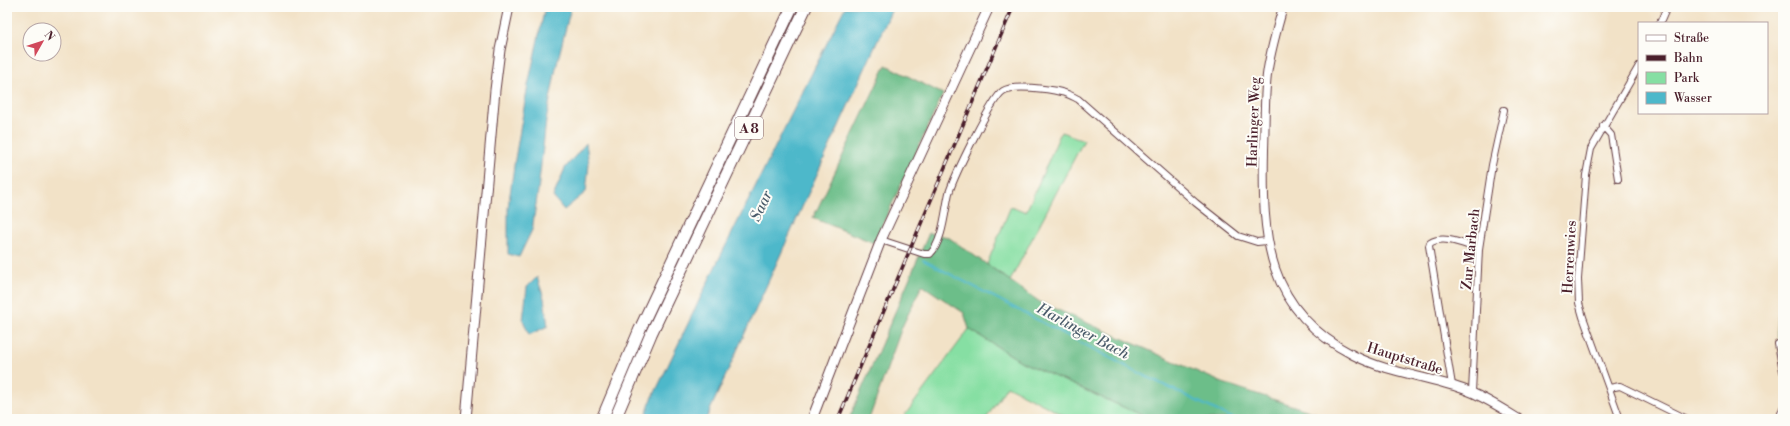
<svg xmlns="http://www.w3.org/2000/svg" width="1790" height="426" font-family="'Libre Bodoni',serif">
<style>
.green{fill:#86dfa3;stroke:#687f67}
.forest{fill:#6cbe89;stroke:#5b6e5a}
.water{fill:#4db8ca;stroke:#4c6c7a}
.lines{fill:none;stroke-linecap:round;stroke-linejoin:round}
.stream{stroke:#4db8ca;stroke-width:2}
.minor-casing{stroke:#633c42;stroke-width:8}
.tertiary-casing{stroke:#633c42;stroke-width:10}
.secondary-casing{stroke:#633c42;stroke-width:11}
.motorway-casing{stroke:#633c42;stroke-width:13}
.minor{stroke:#fff;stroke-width:6}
.tertiary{stroke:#fff;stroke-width:8}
.secondary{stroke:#fff;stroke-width:9}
.motorway{stroke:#fff;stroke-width:11}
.rail-casing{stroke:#4a1f2b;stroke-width:3.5}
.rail{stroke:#fdfcf7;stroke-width:2;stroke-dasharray:6;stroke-linecap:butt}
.labels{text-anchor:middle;stroke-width:4;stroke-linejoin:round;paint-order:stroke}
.shield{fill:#fdfcf7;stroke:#806168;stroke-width:1}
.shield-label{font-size:13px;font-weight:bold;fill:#4a1f2b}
.street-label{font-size:14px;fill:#4a1f2b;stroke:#fdfcf7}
.water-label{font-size:15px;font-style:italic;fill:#4b5c6b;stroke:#fdfcf7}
</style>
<rect width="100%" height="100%" fill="#fdfcf7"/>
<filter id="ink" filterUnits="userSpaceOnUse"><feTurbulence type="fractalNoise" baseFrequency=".025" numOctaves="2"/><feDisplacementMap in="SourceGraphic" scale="8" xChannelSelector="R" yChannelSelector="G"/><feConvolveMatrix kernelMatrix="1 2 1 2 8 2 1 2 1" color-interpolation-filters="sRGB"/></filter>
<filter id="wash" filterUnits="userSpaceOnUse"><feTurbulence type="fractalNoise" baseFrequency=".012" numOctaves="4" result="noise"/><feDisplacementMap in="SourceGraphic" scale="16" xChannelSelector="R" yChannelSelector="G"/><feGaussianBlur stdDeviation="0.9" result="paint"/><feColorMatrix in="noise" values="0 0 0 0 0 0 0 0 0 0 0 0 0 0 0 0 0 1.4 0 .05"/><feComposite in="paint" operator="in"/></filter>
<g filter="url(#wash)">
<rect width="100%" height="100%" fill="#f2e2c7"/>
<path class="green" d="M1061,132L1084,140L1010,281L987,264L1011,206L1026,212Z
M1783,258V366L1777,331Z
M969,329L1022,362L1150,419H1071L1007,386L986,419H902Z"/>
<path class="forest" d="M886,65L943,94L874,243L813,218Z
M929,233L948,237L1040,302L1223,383L1334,419H1150L1022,362L969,329L964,313L922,285L902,327L869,419H849Z"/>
<path class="water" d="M545,7H571L556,68L546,121L538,191L532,230L519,257L508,254V208L515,159L527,90Z
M845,7H893L706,419H645L650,403L715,267Z
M586,143L589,164L586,192L564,210L553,197L565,168Z
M537,277L544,298L548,326L529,335L523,320L527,287Z"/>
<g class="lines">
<path class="stream" d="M923,260L1141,374L1234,419"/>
</g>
</g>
<g filter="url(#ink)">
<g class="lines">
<g class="minor-casing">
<path id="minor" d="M501,8V7
M1660,23L1667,7
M1603,126L1611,135L1618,179
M881,240L924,254H930C943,242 945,210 949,193C954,177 991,99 1003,91C1013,84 1049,89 1061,92C1067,93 1072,96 1078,99L1196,203L1238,236L1257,242L1267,241
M1778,344L1783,371
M1452,385L1429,246L1430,243C1444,234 1465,245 1479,249
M1609,388L1620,386L1687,419
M1472,392L1479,249L1492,165L1504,110
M1620,419L1583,317L1579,303L1578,279L1586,175L1591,149L1639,66
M1779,419L1783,408"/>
</g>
<g class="tertiary-casing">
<path id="tertiary" d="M1283,7C1277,29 1270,52 1267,75C1264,100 1265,125 1264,150C1262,238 1266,310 1353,355C1388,373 1427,376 1463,389C1483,396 1501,408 1519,419"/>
</g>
<g class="secondary-casing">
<path id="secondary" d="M466,419L495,90L500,50L509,7
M812,419L881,240L989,7"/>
</g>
<g class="motorway-casing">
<path id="motorway" d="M602,419L640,329L792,7
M615,419L651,334L806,7"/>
</g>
<use href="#minor" class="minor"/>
<use href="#tertiary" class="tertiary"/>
<use href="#secondary" class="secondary"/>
<use href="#motorway" class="motorway"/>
<g class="rail-casing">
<path id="rail" d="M838,419L1013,7"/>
</g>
<use href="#rail" class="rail"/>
</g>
</g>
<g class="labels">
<rect class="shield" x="735" y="117" width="28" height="22" rx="3"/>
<g class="shield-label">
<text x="749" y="133">A 8</text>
</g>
<g class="street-label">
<text transform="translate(1253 122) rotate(-88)" y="5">Harlinger Weg</text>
<text transform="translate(1470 249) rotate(-84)" y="5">Zur Marbach</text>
<text transform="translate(1569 257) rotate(-87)" y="5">Herrenwies</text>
<text transform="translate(1405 358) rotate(17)" y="5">Hauptstraße</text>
</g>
<g class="water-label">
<text transform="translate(761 206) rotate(-65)" y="5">Saar</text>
<text transform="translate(1083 331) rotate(28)" y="5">Harlinger Bach</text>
</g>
</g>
<rect width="1790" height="426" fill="none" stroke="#fdfcf7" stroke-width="24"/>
<rect x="1638" y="22" width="130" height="92" fill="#fdfcf7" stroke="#b5a4a5"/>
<rect x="1646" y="35" width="20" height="6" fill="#ffffff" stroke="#b5a4a5"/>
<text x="1674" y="42" font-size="12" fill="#4a1f2b">Straße</text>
<rect x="1646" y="55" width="20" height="6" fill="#4a1f2b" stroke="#b5a4a5"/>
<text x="1674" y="62" font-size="12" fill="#4a1f2b">Bahn</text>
<rect x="1646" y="72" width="20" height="12" fill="#86dfa3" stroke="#b5a4a5"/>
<text x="1674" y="82" font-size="12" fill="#4a1f2b">Park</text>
<rect x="1646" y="92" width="20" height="12" fill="#4db8ca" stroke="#b5a4a5"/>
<text x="1674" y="102" font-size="12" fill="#4a1f2b">Wasser</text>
<g transform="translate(42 42) rotate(51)"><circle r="19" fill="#fdfcf7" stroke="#b5a4a5"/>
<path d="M0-3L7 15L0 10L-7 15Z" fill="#d1495b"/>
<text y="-6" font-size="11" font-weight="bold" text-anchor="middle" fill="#4a1f2b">N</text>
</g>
</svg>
